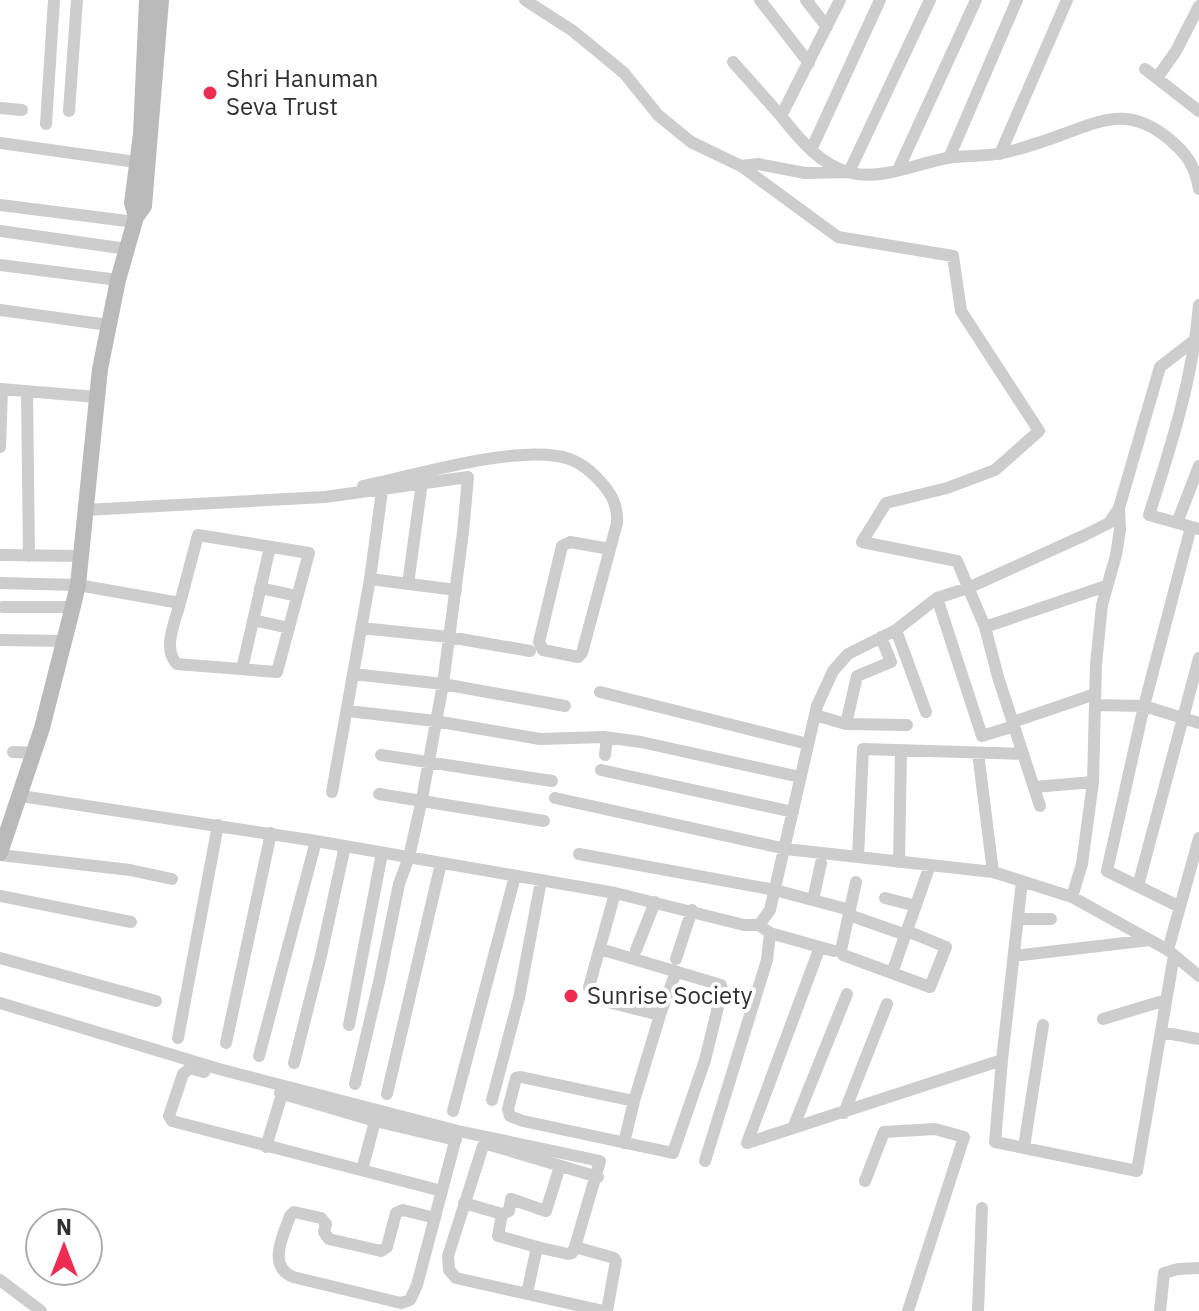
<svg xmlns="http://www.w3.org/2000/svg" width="1199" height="1311" font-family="'IBM Plex Sans',sans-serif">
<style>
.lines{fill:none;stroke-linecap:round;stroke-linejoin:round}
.street{stroke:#cdcdcd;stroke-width:12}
.secondary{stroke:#bababa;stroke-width:16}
.poi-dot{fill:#ee2c52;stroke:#fff;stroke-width:3}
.labels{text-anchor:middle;stroke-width:8;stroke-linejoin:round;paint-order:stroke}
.poi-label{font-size:24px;fill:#303030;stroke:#fff;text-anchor:start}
</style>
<rect width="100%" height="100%" fill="#fff"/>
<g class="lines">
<path class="street" d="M525,0L573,31L624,73L658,115L691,142L741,166L838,237L953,256L961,311L1039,431L995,470L947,488L886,503L862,542L957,561L985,627L998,677L1040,806
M760,0L809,63
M806,0L827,27
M840,0L781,116C799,139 821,166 851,173C883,180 916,164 947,158C965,155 984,157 1002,153C1022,149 1042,142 1061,135C1103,120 1129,106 1169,139C1187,154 1195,166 1199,189
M733,62L781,116
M1145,69L1199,111
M1157,78L1176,51L1199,6
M0,108L22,110
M69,111L77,0
M46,124L54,0
M0,143L143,163
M811,150L880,0
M1000,154L1067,0
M949,158L1017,0
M741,166L758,164L805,173L849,172L930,0
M898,170L976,0
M0,205L135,222
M0,231L127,249
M0,265L118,280
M1199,305C1193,378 1171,446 1149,515L1199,529
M0,310L108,325
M0,389L97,397
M27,391L29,556
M0,447L2,389
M363,486C417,475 503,448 557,456C573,458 588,468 599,480C611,493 618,504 617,523L582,653L578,657L543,650L539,642L562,546L570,542L610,549
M85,510L325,497L468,477L463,532L443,684L422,799L409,857L399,884L379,982L355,1084
M1177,523L1199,466
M0,555L81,556
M370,579L456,590
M0,583L78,585L180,603C175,622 162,649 177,664L277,672L309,553L198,535L180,603
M408,584L422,482
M260,588L297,596
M937,598L982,736L1014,726
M3,607H73
M253,620L289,628
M985,627L1106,586
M361,628L449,637L530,651
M896,630L926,712
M0,640L65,641
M242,669L270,547
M353,674L443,684L565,706
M600,692L808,744
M1095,705L1144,706L1191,527
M348,711L435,721L540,739L604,737L641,742L800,777
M815,715L846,724L907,725
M1013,722L1095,694
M846,724L857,676L891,662L881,637
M13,752L35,753
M978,753L993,872
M381,755L552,781
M605,755L607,738
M601,770L793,812
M1034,787L1093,782
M332,792L370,579L382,491
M379,794L544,821
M21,796L316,841L615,893L744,925H759L770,910L817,706L833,671L848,654L896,630L937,598L968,588L1085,535L1109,523L1119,508
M555,798L786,849L993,872L1072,897L1168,950L1199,976
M579,854L775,890L850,910
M0,855L130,870L172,879
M858,857L863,749L1023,754
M899,862L901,750
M856,882L841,950L843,955L930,987L946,947L907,931
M1138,886L1199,658
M0,896L131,922
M1072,897L1082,864L1093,782L1096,664L1102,605L1116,555L1120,530L1119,508L1160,367L1196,339
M885,898L916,906
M813,900L821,863
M1180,907L1107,871L1144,706L1199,723
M849,915L906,935
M1018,919H1051
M770,933L834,951
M600,949L721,985L722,991L705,1060L673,1153L523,1121L510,1116L508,1109L516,1078L521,1077L634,1101L660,1015L596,999L589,987L615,893
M636,950L655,902
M1168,950L1199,838
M1014,956L1150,940
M0,958L156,1001
M676,959L692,910
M892,973L930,865
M0,1003L219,1069L458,1131L600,1161L575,1247L614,1258L616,1261L607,1311
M660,1015L676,972
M1103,1019L1166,1000
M349,1025L382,853
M1161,1032L1199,1039
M178,1038L218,825
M226,1043L271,833
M259,1056L316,841
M1002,1060L995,1142L1137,1171L1174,955
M294,1063L320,960L345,846
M204,1072L190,1068L183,1074L169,1116L172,1121L442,1191
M280,1093L375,1121L456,1140
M387,1094L441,863
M492,1100L519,998L541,881
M453,1111L515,876
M844,1113L887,1004
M793,1128L847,994
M624,1143L634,1101
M747,1143L1002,1060L1022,881
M747,1143L817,955
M266,1147L282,1094
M1024,1147L1043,1025
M705,1161L767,960L770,933L759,925
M362,1170L375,1121
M598,1177L487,1144L483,1146L448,1256L449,1270L456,1278L604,1311
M865,1181L884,1132L935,1129L964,1137L908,1311
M464,1203L502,1214
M435,1218L403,1210L396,1213L387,1247L381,1251L329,1239L324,1232L326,1224L321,1218L294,1212L290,1216C283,1236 267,1266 293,1277L401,1303L410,1300L417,1285L457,1134
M537,1247L568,1254L572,1253L575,1247
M0,1280L41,1311
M527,1293L537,1247L498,1236L502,1214L509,1211L511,1199L546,1211L560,1166
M978,1311L982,1208
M1160,1311L1164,1273L1178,1269L1199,1268"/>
<path class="secondary" d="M136,217L132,203L141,134L147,0
M0,853L42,728L71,614L78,585L100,369L118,280L136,217L144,206L161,0"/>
</g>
<g class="poi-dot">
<circle cx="210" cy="93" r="8"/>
<circle cx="571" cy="996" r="8"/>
</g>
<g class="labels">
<g class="poi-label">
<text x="226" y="87">Shri Hanuman<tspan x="226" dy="28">Seva Trust</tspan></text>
<text x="587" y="1004">Sunrise Society</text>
</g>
</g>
<g transform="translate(64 1247)"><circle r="38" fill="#ffffff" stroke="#acacac" stroke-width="2"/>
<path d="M0-6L14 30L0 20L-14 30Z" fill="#ee2c52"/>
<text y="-12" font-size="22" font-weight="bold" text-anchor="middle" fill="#303030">N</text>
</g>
</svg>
